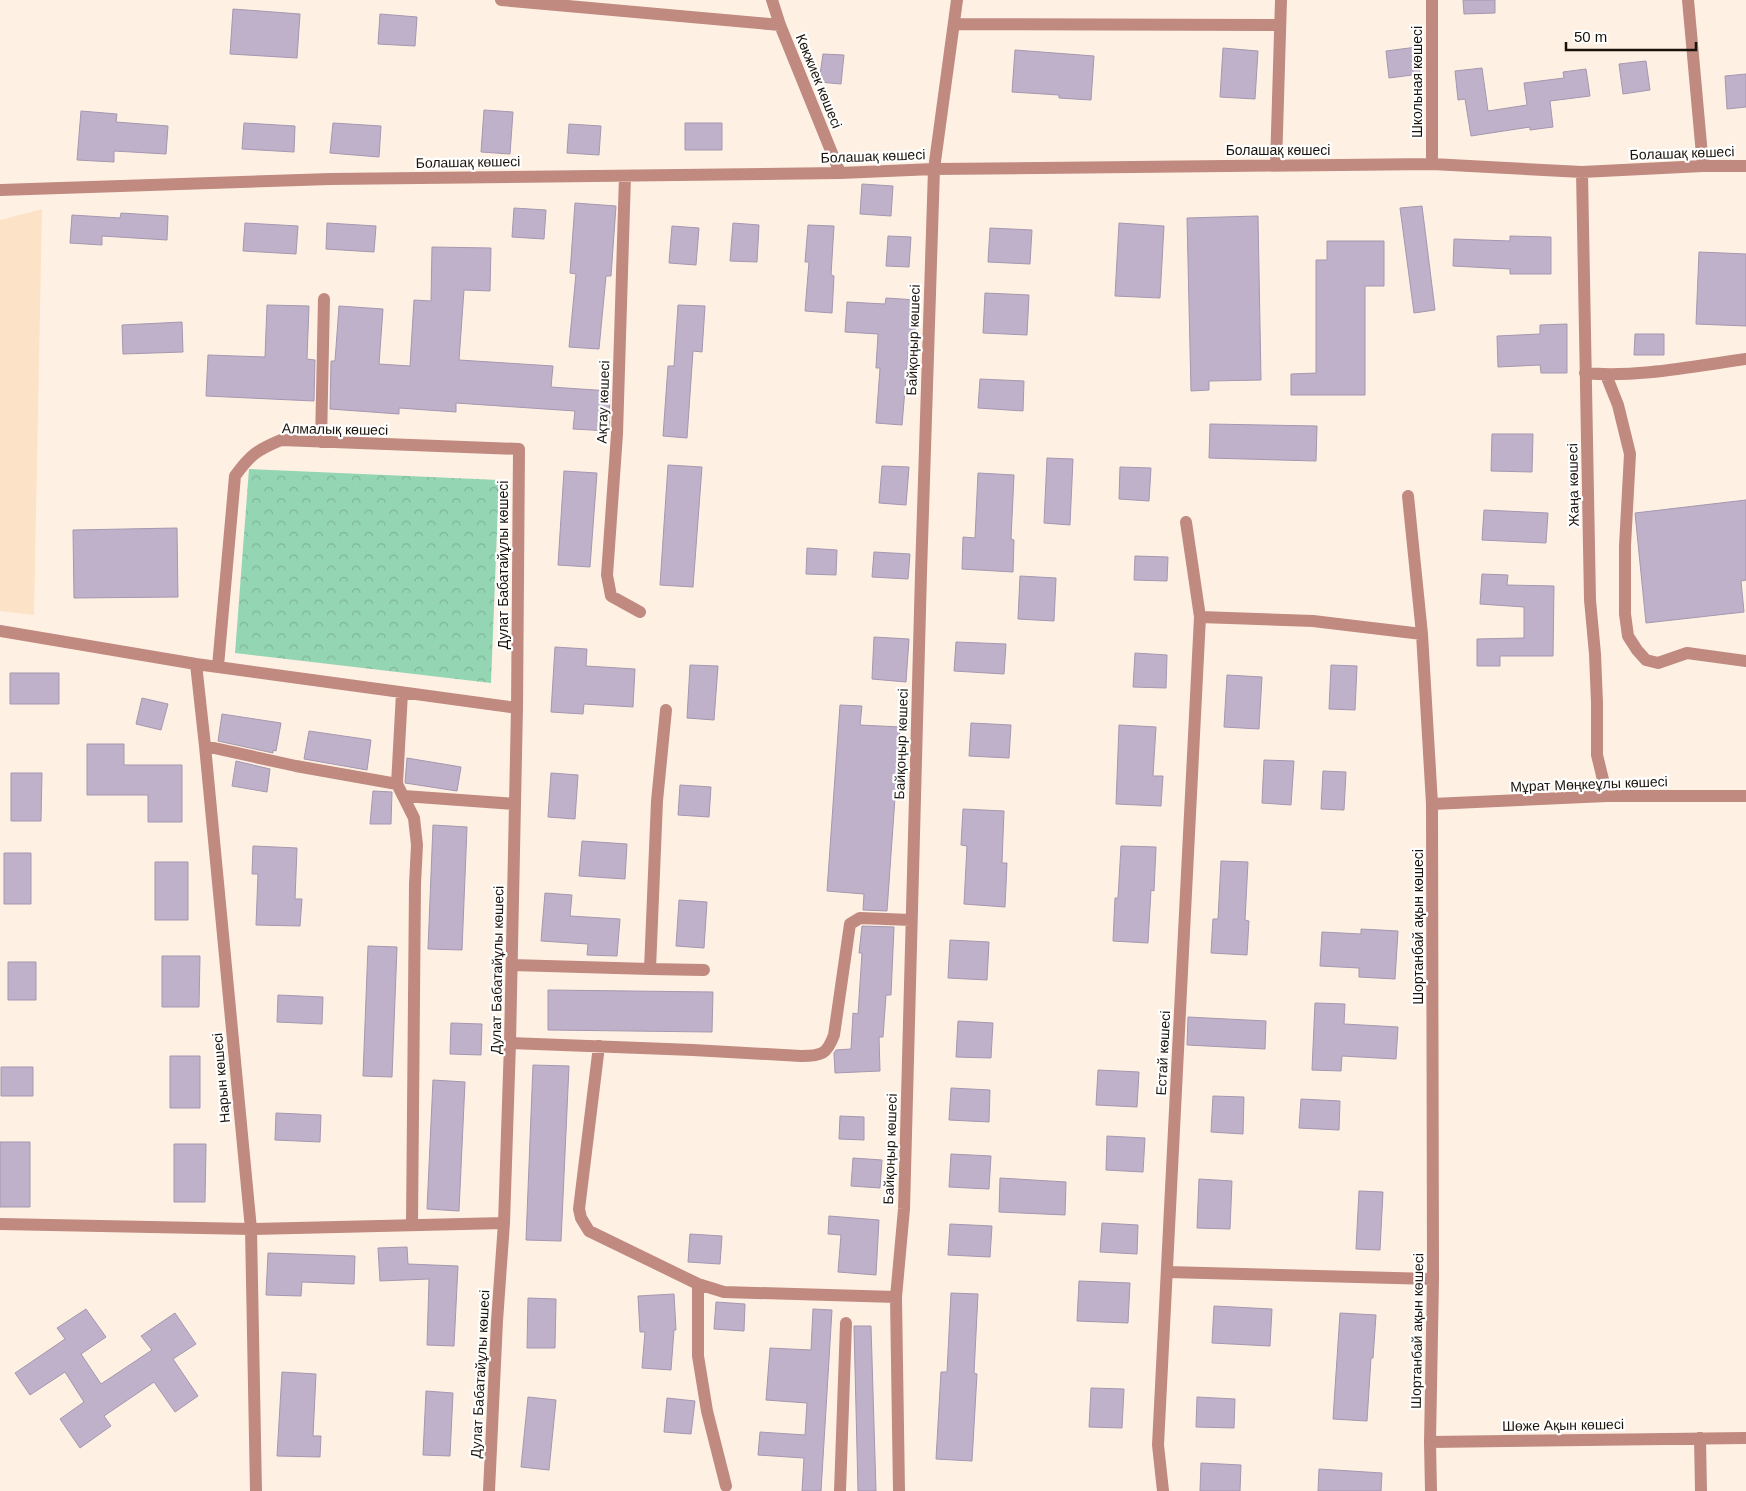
<svg xmlns="http://www.w3.org/2000/svg" width="1746" height="1491" font-family="Helvetica,sans-serif">
<style>
.built{fill:#fce2c6}
.park{fill:url(#park-crowns)}
.building{fill:#bfb1c9;stroke:#a597af}
.lines{fill:none;stroke-linecap:round;stroke-linejoin:round}
.minor{stroke:#c18a80;stroke-width:12}
.labels{text-anchor:middle;stroke-width:4.5;stroke-linejoin:round;paint-order:stroke}
.street-label{font-size:14px;fill:#1a130b;stroke:#fff}
</style>
<defs>
<pattern id="park-crowns" width="20" height="18" patternUnits="userSpaceOnUse" patternTransform="scale(1.25)"><rect width="20" height="18" fill="#94d5b3"/><path d="M2 6a3 3 0 1 1 6 0M12 15a3 3 0 1 1 6 0" fill="none" stroke="#7fb699"/></pattern>
</defs>
<rect width="100%" height="100%" fill="#fef1e4"/>
<path class="built" d="M42,209L34,615L0,611V220Z"/>
<path class="park" d="M249,469L499,480L491,683L235,653Z"/>
<path class="building" d="M1463,0H1495V13L1464,14Z
M233,9L300,14L297,58L230,54Z
M380,14L417,17L415,46L378,44Z
M1417,47L1420,74L1389,78L1386,51Z
M1223,48L1258,51L1255,99L1220,97Z
M1015,50L1094,56L1091,100L1059,98V95L1012,92Z
M823,54L844,55L841,84L819,82Z
M1646,61L1650,90L1623,94L1619,64Z
M1482,68L1488,111L1527,105L1524,83L1564,78L1563,72L1586,69L1590,96L1550,101L1553,127L1530,130V127L1471,136L1465,99L1458,100L1455,71Z
M1746,74V107L1727,109L1725,76Z
M484,110L513,112L510,154L481,152Z
M81,111L117,114L116,122L168,126L166,154L114,151V162L77,160Z
M244,123L295,126L294,152L242,149Z
M333,123L381,126L379,157L330,153Z
M685,123H722V150H685Z
M569,124L601,126L599,155L567,153Z
M862,184L893,186L891,216L860,214Z
M575,203L616,206L611,276H606L599,349L569,347L576,274L570,273Z
M1422,206L1435,310L1414,313L1400,208Z
M514,208L546,210L544,239L512,237Z
M121,213L168,216L167,240L102,236V245L70,243L72,215L120,218Z
M1258,216L1261,380L1209,381V390L1191,391L1187,218Z
M245,223L298,226L296,254L243,251Z
M327,223L376,226L374,252L326,249Z
M733,223L759,225L757,262L730,261Z
M1119,223L1164,226L1160,298L1115,296Z
M808,225L834,226L831,275L834,276L832,313L805,311L809,262H805Z
M672,226L699,228L696,265L669,263Z
M990,228L1032,230L1030,264L988,262Z
M888,236L911,237L909,267L886,266Z
M1510,236L1551,237V274H1510V269L1453,266L1454,239L1510,241Z
M1327,241H1384V286H1365V395H1291V374L1316,373V260H1327Z
M432,247L491,248L490,291L464,290L459,360L553,366L551,387L610,391L609,431L573,429L575,411L456,403V412L399,408V414L330,409L331,361H335L339,306L383,309L379,364L410,366L414,300L431,301Z
M1699,252L1746,254V326L1696,324Z
M985,293L1029,295L1027,335L983,333Z
M886,298L917,300L915,330H910L902,425L876,423L880,368H876L878,334L845,332L847,302L885,304Z
M267,305L309,306L307,359L315,360L314,401L206,396L208,355L265,357Z
M678,305L705,306L702,352L693,351L687,438L663,436L668,366H674Z
M182,322L183,352L123,354L122,325Z
M1567,324V373H1541L1540,365L1498,367L1497,336L1540,334V325Z
M1635,334H1664V355H1634Z
M980,379L1024,381L1023,411L978,408Z
M1210,424L1317,426L1316,461L1209,458Z
M1492,434H1533L1532,472L1491,471Z
M1047,458L1073,459L1070,525L1044,523Z
M668,465L702,467L693,587L660,585Z
M882,466L909,467L906,505L879,503Z
M1120,467L1151,468L1149,501L1119,499Z
M564,471L597,473L590,567L558,565Z
M978,473L1014,475L1011,539L1014,540L1013,572L962,569L963,537L975,538Z
M1746,500V580L1741,581L1744,612L1646,623L1635,513Z
M1484,510L1548,513L1546,543L1482,540Z
M177,528L178,597L74,598L73,530Z
M807,548L837,550L836,575L806,574Z
M874,552L910,554L908,579L872,577Z
M1135,556L1168,557L1167,581L1134,580Z
M1482,574L1508,575L1507,585L1554,586L1553,656H1500V666H1477V639L1524,638V607L1480,604Z
M1020,576L1056,578L1054,621L1018,619Z
M874,637L909,639L906,682L872,679Z
M956,642L1006,644L1004,674L954,671Z
M555,647L587,649L586,666L635,669L633,707L584,704L583,714L551,712Z
M1135,653L1167,655L1166,688L1133,687Z
M690,665L718,666L714,720L687,718Z
M1331,665L1357,666L1355,710L1329,709Z
M10,673H59V704H10Z
M1227,675L1262,677L1259,729L1224,727Z
M142,698L168,704L161,730L136,724Z
M840,705L862,706L860,725L900,727L887,911L863,910L864,894L827,891Z
M222,714L281,723L276,751L273,750V753L218,741Z
M971,723L1011,725L1009,758L969,756Z
M1119,725L1156,727L1153,776H1163L1161,806L1116,804Z
M309,731L371,740L367,770L304,759Z
M87,744H124V765H182V822H148V795H87Z
M407,758L461,767L457,791L405,783Z
M1264,760L1294,761L1291,805L1262,803Z
M236,761L270,769L267,792L232,786Z
M1323,771L1346,772L1344,810L1321,809Z
M11,773H42L41,821H11Z
M551,773L578,775L575,819L548,817Z
M680,785L711,787L709,817L678,815Z
M373,791L392,792L391,824H370Z
M963,809L1004,811L1002,863H1007L1005,907L964,904L967,846L961,845Z
M433,825L467,827L462,950L428,949Z
M582,841L627,844L625,879L579,876Z
M253,846L297,848L295,899H302L300,926L256,925L258,874H252Z
M1121,846L1156,847L1154,891L1151,890L1148,943L1113,941L1115,898H1118Z
M4,853H31V904H4Z
M1221,861L1248,862L1245,920L1249,921L1247,955L1211,953L1213,919H1218Z
M155,862H188V920H155Z
M545,893L572,895L570,916L620,919L617,956L587,955L588,944L541,941Z
M679,900L707,902L704,948L676,946Z
M862,926L894,927L891,995H886L883,1037H879L880,1071L835,1073L834,1053L836,1050L851,1049L853,1013L858,1014L862,953H859Z
M1361,929L1398,931L1395,979L1359,977V968L1320,966L1322,932L1361,934Z
M950,940L989,942L987,980L948,978Z
M368,946L397,947L392,1077L363,1076Z
M162,956H200L199,1007H162Z
M8,962H36V1000H8Z
M548,990L713,992L712,1032L548,1030Z
M278,995L323,997L322,1024L277,1022Z
M1315,1003L1345,1004L1344,1024L1398,1027L1396,1059L1342,1056L1341,1071L1312,1070Z
M1188,1017L1266,1021L1265,1049L1187,1045Z
M958,1021L993,1023L991,1058L956,1057Z
M451,1023L482,1024L481,1055L450,1054Z
M170,1056H200V1108H170Z
M533,1065L569,1066L561,1241L526,1240Z
M1,1067H33V1096H1Z
M1098,1070L1139,1072L1137,1107L1096,1105Z
M433,1080L465,1082L459,1211L427,1209Z
M951,1088L990,1090L989,1122L949,1120Z
M1213,1096L1244,1097L1243,1134L1211,1132Z
M1301,1099L1340,1101L1339,1130L1299,1128Z
M276,1113L321,1115L320,1142L275,1140Z
M840,1116L864,1117V1140L839,1139Z
M1107,1136L1145,1138L1143,1172L1106,1170Z
M0,1142H30V1207H0Z
M174,1144H206L205,1202H174Z
M951,1154L991,1156L989,1189L949,1187Z
M853,1158L882,1160L880,1188L851,1186Z
M1000,1178L1066,1182L1065,1215L999,1212Z
M1199,1179L1232,1181L1230,1229L1197,1228Z
M1359,1191L1383,1192L1380,1250L1356,1249Z
M829,1216L879,1220L876,1275L838,1272L841,1235L828,1234Z
M1102,1223L1138,1225L1137,1254L1100,1252Z
M950,1224L992,1226L990,1257L948,1255Z
M690,1234L722,1236L720,1264L688,1262Z
M407,1247L408,1264L458,1266L454,1346L427,1345L429,1279L380,1281L378,1248Z
M268,1253L355,1256L354,1284L302,1282L301,1296L266,1295Z
M1079,1281L1130,1283L1128,1323L1077,1321Z
M951,1293L978,1294L974,1373L977,1374L972,1461L936,1459L941,1372H947Z
M674,1294L676,1330H674L671,1370L642,1368L645,1332H640L638,1296Z
M528,1298L556,1299L555,1348H527Z
M716,1302L745,1304L744,1331L714,1329Z
M1214,1306L1272,1309L1270,1346L1212,1343Z
M86,1309L106,1337L81,1354L101,1384L152,1350L141,1336L175,1313L196,1344L173,1359L198,1396L175,1412L154,1382L104,1416L111,1426L80,1448L60,1419L84,1402L65,1372L30,1395L15,1373L65,1339L57,1328Z
M813,1309L832,1310L821,1491H802L804,1458L758,1455L760,1432L805,1435L807,1403L766,1400L770,1348L811,1350Z
M1340,1313L1376,1315L1373,1358H1371L1367,1421L1333,1419Z
M854,1326H871L876,1491H858Z
M282,1372L316,1374L313,1436H321L320,1457L277,1456Z
M1091,1388L1124,1389L1122,1428L1089,1427Z
M426,1391L453,1393L450,1456L423,1455Z
M528,1397L556,1400L549,1470L521,1467Z
M1197,1397L1235,1399L1234,1428L1196,1427Z
M667,1398L695,1401L691,1434L664,1432Z
M1201,1463L1241,1465L1240,1491H1200Z
M1319,1469L1382,1473L1381,1491H1318Z"/>
<g class="lines">
<path class="minor" d="M501,0L780,25
M772,0L780,25L840,173
M1432,0V164
M1688,0L1703,166
M954,24L1280,25
M1276,165L1281,0
M1582,172L1590,600L1595,654L1597,703V755L1607,796
M625,176L617,434L607,575L611,596L640,612
M0,190L330,179L840,173L934,169L1432,164L1582,172L1703,166H1746
M1585,373C1636,378 1695,366 1746,359
M1606,375L1618,405L1630,454L1625,546V614L1628,636L1637,650L1646,660L1658,663L1687,653L1746,661
M321,442L324,299
M1408,496L1422,634
M1200,617L1313,621L1422,634L1432,804L1433,1279L1430,1442
M0,631L196,664L517,708
M196,664L205,746L251,1229L256,1491
M218,666L235,476C250,455 257,450 281,440L519,449L517,708L510,1043L504,1223L497,1321L489,1491
M402,693L397,784L414,818L417,845L415,884L412,1225
M205,746L296,766L397,784
M404,796L515,804
M1432,804L1607,796H1746
M512,965L650,969L657,801L666,710
M650,969L704,970
M510,1043L693,1050L801,1056C822,1056 827,1054 834,1035L850,924L860,918L911,920
M599,1046L579,1209L581,1218L589,1231L698,1284L724,1292L896,1297
M0,1224L251,1229L504,1223
M1167,1272L1433,1279
M698,1284V1356L707,1411L726,1486
M1700,1438L1701,1491
M840,1491L846,1323
M899,1491L896,1297L904,1209L921,573L934,169L957,0
M1163,1491L1158,1445L1200,617L1186,522
M1431,1491L1430,1442L1746,1438"/>
</g>
<g class="labels">
<g class="street-label">
<text transform="translate(819 81) rotate(68)" y="5">Көкжиек көшесі</text>
<text transform="translate(1417 82) rotate(-90)" y="5">Школьная көшесі</text>
<text x="1278" y="155">Болашақ көшесі</text>
<text transform="translate(1682 153) rotate(-2)" y="5">Болашақ көшесі</text>
<text transform="translate(873 156) rotate(-2)" y="5">Болашақ көшесі</text>
<text transform="translate(468 162) rotate(-1)" y="5">Болашақ көшесі</text>
<text transform="translate(913 340) rotate(-88)" y="5">Байқоңыр көшесі</text>
<text transform="translate(603 402) rotate(-88)" y="5">Ақтау көшесі</text>
<text transform="translate(335 429) rotate(1)" y="5">Алмалық көшесі</text>
<text transform="translate(1573 485) rotate(-91)" y="5">Жаңа көшесі</text>
<text transform="translate(503 565) rotate(-90)" y="5">Дулат Бабатайұлы көшесі</text>
<text transform="translate(901 744) rotate(-88)" y="5">Байқоңыр көшесі</text>
<text transform="translate(1589 784) rotate(-2)" y="5">Мұрат Мөңкеұлы көшесі</text>
<text transform="translate(1418 927) rotate(-90)" y="5">Шортанбай ақын көшесі</text>
<text transform="translate(497 970) rotate(-89)" y="5">Дулат Бабатайұлы көшесі</text>
<text transform="translate(1163 1053) rotate(-87)" y="5">Естай көшесі</text>
<text transform="translate(221 1078) rotate(-95)" y="5">Нарын көшесі</text>
<text transform="translate(890 1149) rotate(-88)" y="5">Байқоңыр көшесі</text>
<text transform="translate(1417 1331) rotate(-89)" y="5">Шортанбай ақын көшесі</text>
<text transform="translate(480 1374) rotate(-87)" y="5">Дулат Бабатайұлы көшесі</text>
<text transform="translate(1563 1425) rotate(-1)" y="5">Шөже Ақын көшесі</text>
</g>
</g>
<path d="M1566 42v8h130v-8" fill="none" stroke="#1a130b" stroke-width="2.5"/>
<text x="1574" y="42" font-size="15" fill="#1a130b" stroke="#ffffff" stroke-width="4" paint-order="stroke">50 m</text>
</svg>
